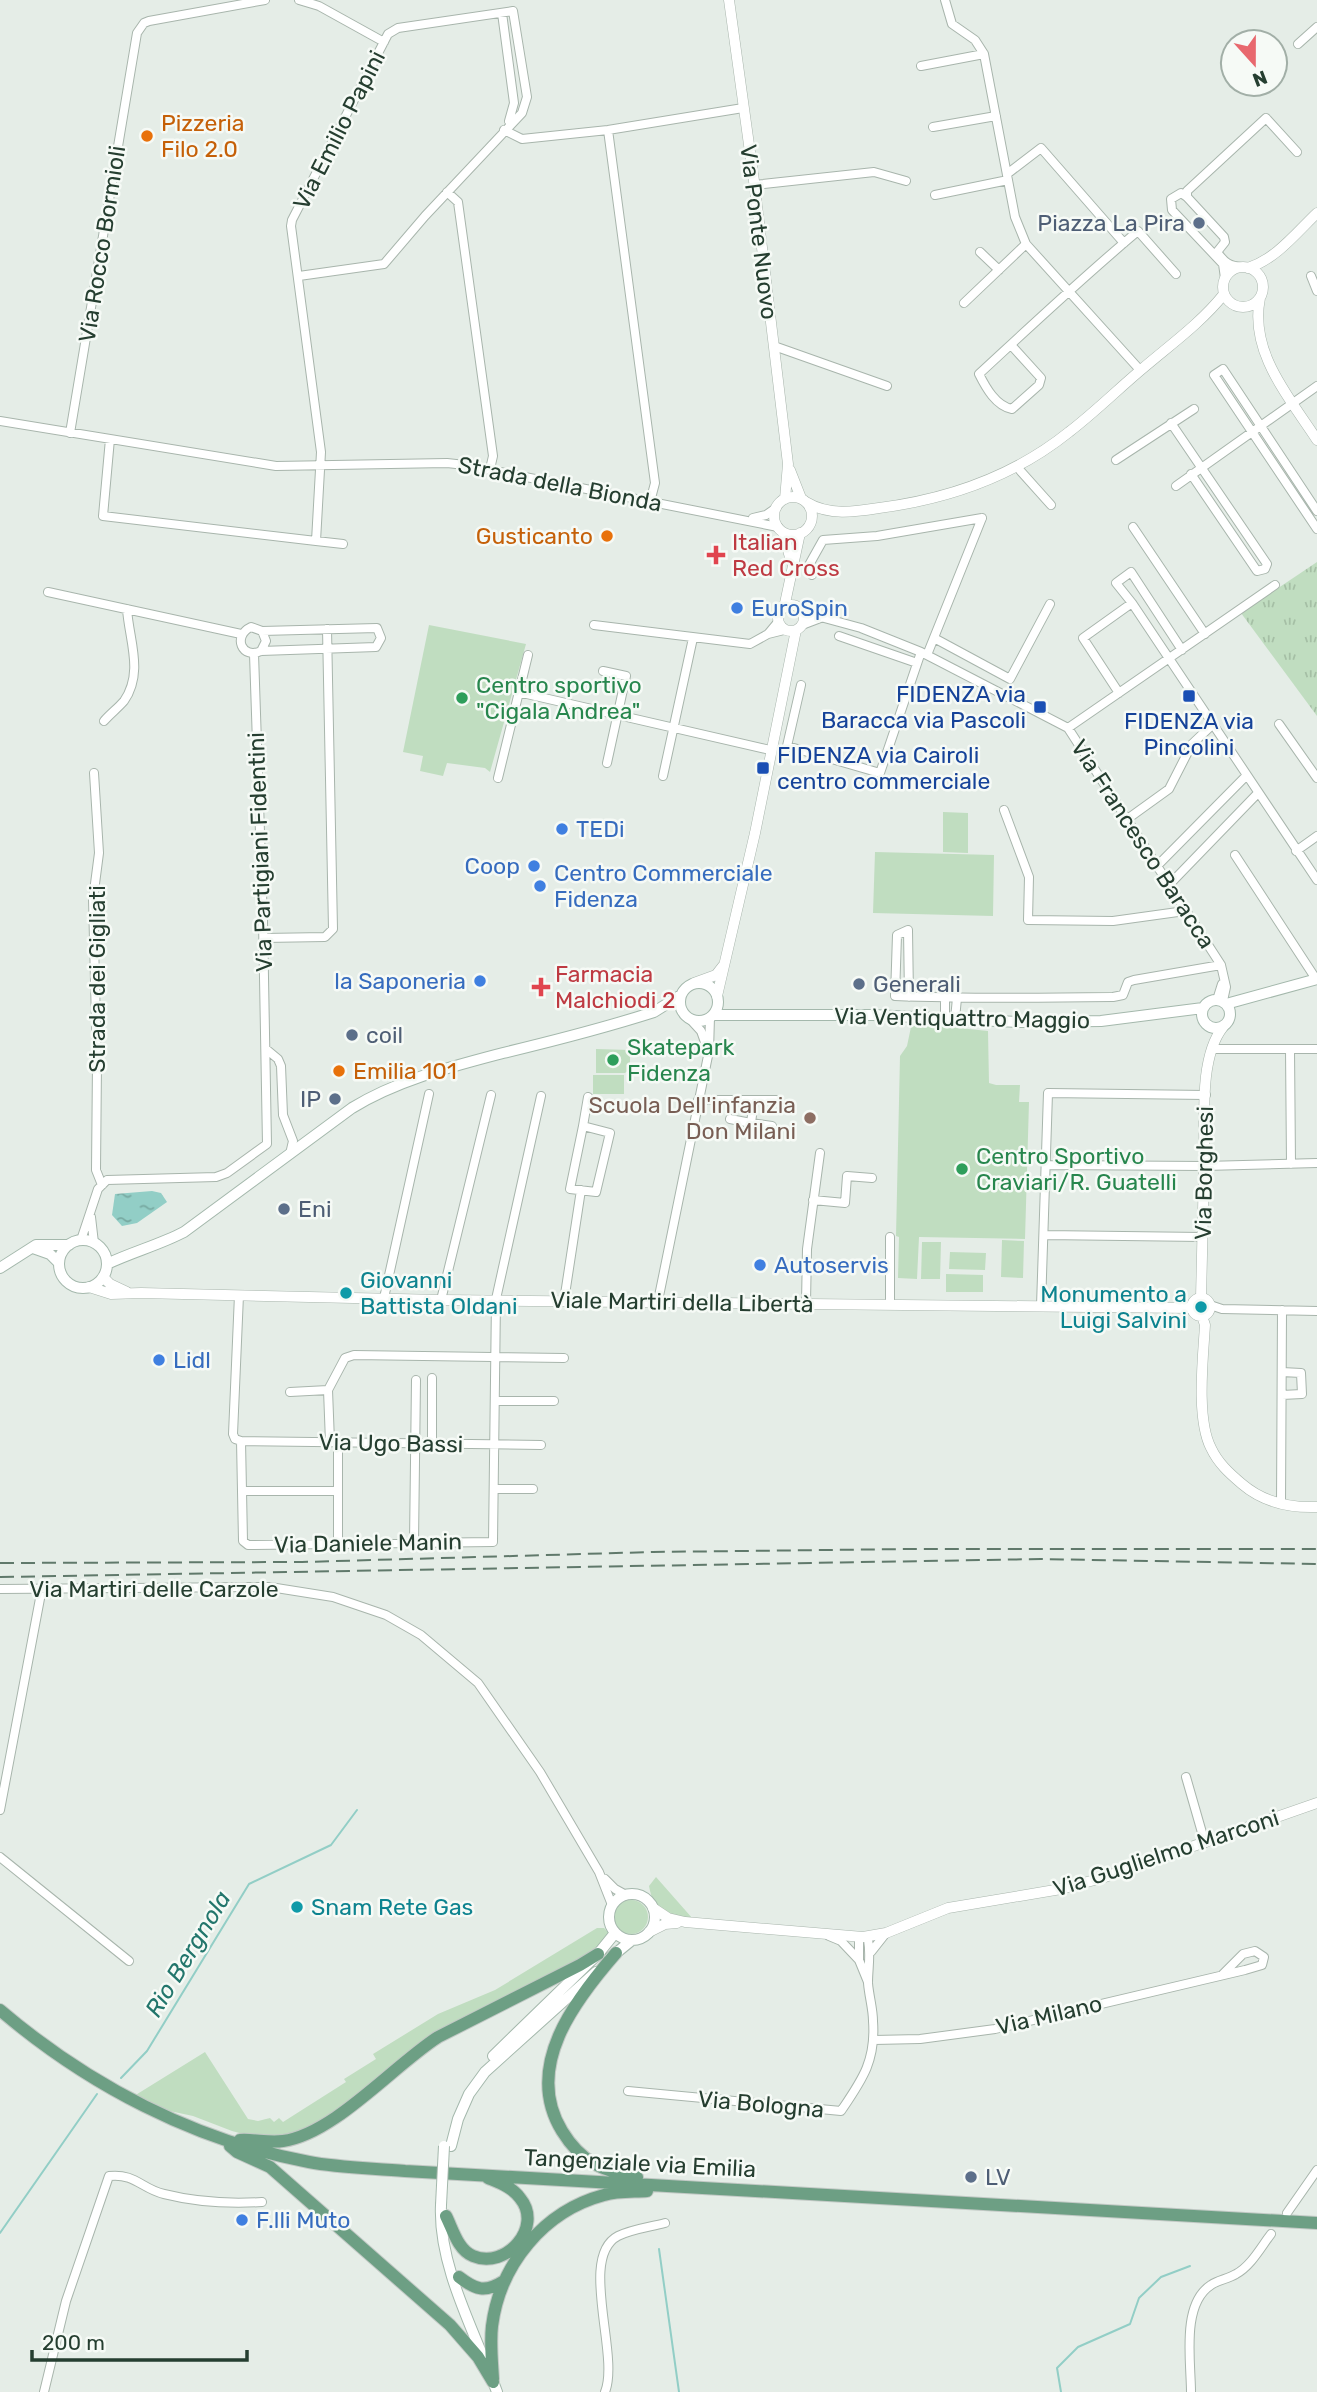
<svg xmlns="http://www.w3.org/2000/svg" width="1317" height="2392" font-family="Rubik,sans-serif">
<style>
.green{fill:#c0ddc0}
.park{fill:url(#park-tufts)}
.water{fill:url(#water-ripples)}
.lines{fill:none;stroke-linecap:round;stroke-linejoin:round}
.stream{stroke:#92cec6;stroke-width:2}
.minor-casing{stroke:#a8b5ac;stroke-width:10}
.tertiary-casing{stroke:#a8b5ac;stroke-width:11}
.secondary-casing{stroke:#a4b8ac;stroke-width:12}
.primary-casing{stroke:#c2c9c5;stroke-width:14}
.minor{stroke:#fff;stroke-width:8}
.tertiary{stroke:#fff;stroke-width:10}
.secondary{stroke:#fff;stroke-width:10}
.primary{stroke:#6d9f84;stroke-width:12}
.rail{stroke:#60796b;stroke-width:2;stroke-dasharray:14 7;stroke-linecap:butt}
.secondary-bridge-casing{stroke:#a4b8ac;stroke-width:12;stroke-linecap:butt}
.secondary-bridge{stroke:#fff;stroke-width:10}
.food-dot{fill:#e8710a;stroke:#f6faf6;stroke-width:2.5}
.service-dot{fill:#5c6f8a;stroke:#f6faf6;stroke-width:2.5}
.health-dot{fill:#e0444e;stroke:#f6faf6;stroke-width:2.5}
.shop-dot{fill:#3f7fe0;stroke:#f6faf6;stroke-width:2.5}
.transit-dot{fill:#1a4fb4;stroke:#f6faf6;stroke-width:2.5}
.leisure-dot{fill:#2e9e5b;stroke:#f6faf6;stroke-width:2.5}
.education-dot{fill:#8d6e63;stroke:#f6faf6;stroke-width:2.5}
.culture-dot{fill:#0f9aa8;stroke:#f6faf6;stroke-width:2.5}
.labels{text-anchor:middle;stroke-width:5;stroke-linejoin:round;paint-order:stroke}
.food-label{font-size:23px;fill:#c56008;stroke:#f6faf6;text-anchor:start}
.street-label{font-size:23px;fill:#253e30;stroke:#f6faf6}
.service-label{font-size:23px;fill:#4e5e75;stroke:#f6faf6;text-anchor:start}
.health-label{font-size:23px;fill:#be3a42;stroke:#f6faf6;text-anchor:start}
.shop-label{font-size:23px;fill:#366cbe;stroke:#f6faf6;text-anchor:start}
.leisure-label{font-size:23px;fill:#27864d;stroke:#f6faf6;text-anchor:start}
.transit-label{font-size:23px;fill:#164399;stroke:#f6faf6;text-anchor:end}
.education-label{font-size:23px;fill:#785e54;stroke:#f6faf6;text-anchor:end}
.culture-label{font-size:23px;fill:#0d838f;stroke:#f6faf6;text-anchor:start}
.water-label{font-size:24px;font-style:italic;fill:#23766c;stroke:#f6faf6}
</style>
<defs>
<pattern id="park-tufts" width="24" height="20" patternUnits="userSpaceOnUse" patternTransform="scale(1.75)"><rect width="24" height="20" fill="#c0ddc0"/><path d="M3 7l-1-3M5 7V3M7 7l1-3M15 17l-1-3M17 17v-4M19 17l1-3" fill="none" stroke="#a5bfa5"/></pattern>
<pattern id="water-ripples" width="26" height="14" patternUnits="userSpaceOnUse" patternTransform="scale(1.75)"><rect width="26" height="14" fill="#92cec6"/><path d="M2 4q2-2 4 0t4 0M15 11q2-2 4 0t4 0" fill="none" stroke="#77a9a1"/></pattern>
</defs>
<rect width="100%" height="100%" fill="#e5ede7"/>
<path class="green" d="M429,625L526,644L490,772L485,768L447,763L443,776L420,771L423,756L403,752Z
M943,812L968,813V853L943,852Z
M875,852L994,855L993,916L873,913Z
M920,1024L988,1031L989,1083L996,1085H1020L1019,1102H1029L1025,1239L919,1237L917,1279L898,1278L899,1237L896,1236L900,1056L907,1046L911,1027Z
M596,1049L630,1050V1069L625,1073H596Z
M593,1075H624V1094H593Z
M1002,1240L1024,1241L1023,1278L1001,1277Z
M922,1242H941L940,1279H921Z
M950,1252L986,1253L985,1270L949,1269Z
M946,1274L983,1275V1292H946Z
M656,1877L693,1919C668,1916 654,1914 649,1886Z
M614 1917a17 17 0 1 1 34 0a17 17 0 1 1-34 0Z
M597,1928H604L608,1932L604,1943L595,1951L441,2031L329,2118L295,2135L258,2138L232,2131L193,2116L165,2110L134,2096L205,2052L248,2119L258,2121L270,2118L274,2122L279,2118L283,2122L346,2082L344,2079L376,2059L373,2054L438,2014L495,1990Z"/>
<path class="park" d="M1317,562V716L1241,613Z"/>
<path class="water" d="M152,1191L161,1193L167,1202L137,1223L122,1226L112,1215L115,1194Z"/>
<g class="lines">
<path class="stream" d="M121,2078L147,2051L249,1884L331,1845L357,1810
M0,2233L97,2094
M659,2249L679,2392
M1061,2392L1057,2368L1078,2347L1130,2324L1139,2298L1161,2277L1190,2266"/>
<g class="minor-casing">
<path id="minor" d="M299,0L319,6L384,42
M945,0L952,24L975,40L984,54L1015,217L1026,244L1140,370
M502,13L514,103L509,121
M1298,44L1317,27
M921,66L984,54
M933,127L996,116
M504,130L522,139L608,130L743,108
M608,130L655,483L650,502
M1007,174L1041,148L1124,243
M754,185L874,172L906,181
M447,192L458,202L493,456L490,469
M935,195L1008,180
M1187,197V191L1266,118L1297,152
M980,252L999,270
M1311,276L1317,291
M1225,278L1223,264L1172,210L1171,199L1181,193L1187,197L1224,237L1225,242L1217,252C1225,263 1229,266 1242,267
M964,303L1026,244
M1011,345L1041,378L1039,385L1012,409C996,406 986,388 979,374C1031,326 1083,277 1138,231L1176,274
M774,346L887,386
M0,421L276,466L447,463L465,465L778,527
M1171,423L1267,564L1265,569L1257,571L1191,474
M70,433L137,33L144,23L149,21L265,0
M110,439L103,516L316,541L321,452L291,226L292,220L388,34L398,28L513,11L527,97L522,113L425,216L384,264L299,276
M1116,460L1194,409
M1017,467L1051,505
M1176,486L1317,386
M1317,511L1223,369L1214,375L1317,529
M753,518L766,515L776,508
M1133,527L1205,634
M316,541L343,544
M812,575L809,565L823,540L877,536L982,518
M48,592L241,634
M802,612L861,628L921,652L1068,728L1221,965L1226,987L1223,1001
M594,625L750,644L768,634L778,622
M802,625L823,617
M768,634L784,630
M839,636L917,663
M934,638L1010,679L1050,604
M1182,650L1131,572L1116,583L1132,603L1317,880
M261,651L266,641L262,631L251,627C232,636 242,660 261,651L376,647L381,638L377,628L262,631
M927,655L982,518
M603,671L626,676L607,763
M801,685L787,746L880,773L921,652
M518,692L770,750
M1119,693L1083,638L1132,603
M104,721C110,714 118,708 124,701C144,672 129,640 127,609
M1279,724L1317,778
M1068,728L1275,585
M94,773L99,853L93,899L97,1064L96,1170L102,1185
M663,776L693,638
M498,778L528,655
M1004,810L1029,877L1028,920L1113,921L1185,911
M1126,820L1169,789L1192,744L1212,725
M1296,851L1317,836
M1235,855L1316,979
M1156,867L1246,776
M1168,886L1258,793
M264,938L325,937L333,929L327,629
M909,997L908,930L897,935L895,996C968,999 1040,998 1113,997L1123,995L1128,982L1134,980L1221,965
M1217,1000L1222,984
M945,1018V998
M690,1019L701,1031L706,1045
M955,1019L957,998
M266,1049L278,1059L281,1066L283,1115L293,1141L290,1154
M1212,1049H1317
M1290,1049L1291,1164
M698,1100H776
M754,1100L751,1123L772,1126
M730,1119L751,1123
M583,1126L610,1133L596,1192L570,1189Z
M583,1126L588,1097
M1047,1165L1205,1166L1317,1163
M813,1200L845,1203L847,1176L872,1178
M91,1217L94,1243
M1045,1235L1202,1237
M81,1240L98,1189L107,1180L216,1177L227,1173L267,1144L263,922L254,654
M239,1295L233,1434L235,1439L241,1441L243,1541L248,1545L493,1542L496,1299L541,1096
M384,1298L429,1094
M441,1300L491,1095
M564,1301L581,1190
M658,1301L709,1051L710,1017
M806,1303L807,1249L820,1153
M890,1304V1237
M1210,1305L1222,1309L1317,1311
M1041,1306L1048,1093L1206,1095
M290,1392L328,1390
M1282,1395L1302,1394L1301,1373L1282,1372
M495,1401H554
M241,1441L541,1445
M330,1442L328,1390L345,1358L354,1355L564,1358
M338,1442V1544
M432,1443V1378
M494,1489H533
M242,1491H337
M1281,1504L1282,1310
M414,1543L416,1380
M0,1589L270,1587L333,1597L386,1615L421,1635L478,1683L540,1772L599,1872L612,1905
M1186,1777L1205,1843
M0,1810L42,1588
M0,1857L129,1961
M605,1879L615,1889L626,1895
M829,1936L841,1941L859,1960
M871,1952L886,1933
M874,2040L920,2039L995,2029L1245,1970L1262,1965L1264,1957L1255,1951L1243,1954L1222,1975
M628,2091L841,2111C862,2080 876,2061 873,2021C873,2009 869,1996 868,1983C868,1968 871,1955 868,1940L863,1937L859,1939V1960L868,1982
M1287,2213L1317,2170
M44,2392L66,2301L109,2176C135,2173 142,2189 164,2194C196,2202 230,2204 262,2202
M605,2392C620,2355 578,2257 618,2236C632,2229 650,2227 665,2223
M1191,2392C1191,2362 1181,2304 1211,2285C1218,2280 1228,2279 1236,2274C1251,2266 1261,2247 1271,2234"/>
</g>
<g class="tertiary-casing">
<path id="tertiary" d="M729,0L754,181L788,464L785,499
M1223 287a20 20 0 1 1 40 0a20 20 0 1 1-40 0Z
M1248,268C1276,259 1296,233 1317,213
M1260,298C1249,352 1289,397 1317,440
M790,470L801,498
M774 516a19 19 0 1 1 38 0a19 19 0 1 1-38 0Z
M806,502C829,516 854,512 879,508C949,499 1013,477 1069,432C1094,413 1117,390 1142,369C1170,345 1201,323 1224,294
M783,532L791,561
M778 618a13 13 0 1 1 26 0a13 13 0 1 1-26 0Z
M784,608L800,533
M694,983L716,975L723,966
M717,996L755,833L796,630
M103,1277L110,1284L127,1292
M89,1287L111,1294L141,1293L441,1300L1192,1308
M1192 1307a9 9 0 1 1 18 0a9 9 0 1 1-18 0Z
M1201,1298C1202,1255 1203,1212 1204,1169C1206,1128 1197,1060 1223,1027
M1202,1316L1205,1325C1203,1358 1196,1419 1211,1448C1218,1463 1229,1473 1242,1484C1263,1502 1290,1508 1317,1507
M653,1908L668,1918L685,1922L863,1937L886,1933L948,1908L1061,1889L1102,1878L1317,1803
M649,1932L665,1924L677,1923"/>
</g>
<g class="secondary-casing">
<path id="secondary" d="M680 1002a19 19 0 1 1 38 0a19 19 0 1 1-38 0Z
M1202 1014a14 14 0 1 1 28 0a14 14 0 1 1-28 0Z
M1226,1004L1317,979
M713,1015H873L1019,1022L1101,1021L1203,1008
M59 1264a24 24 0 1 1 48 0a24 24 0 1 1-48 0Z
M33,1248L50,1254L59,1263
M107,1264C132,1252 159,1245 184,1232L352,1108C398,1080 450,1067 503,1053C553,1041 604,1028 654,1012L681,995
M0,1268L36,1245H69
M609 1917a23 23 0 1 1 46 0a23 23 0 1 1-46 0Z
M610,1958L632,1940
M493,2056L598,1954L615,1933
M451,2146L458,2119L469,2094L485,2072L596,1972
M441,2205C438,2267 476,2334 497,2392"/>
</g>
<g class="primary-casing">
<path id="primary" d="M616,1953C575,2000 523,2067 562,2131C581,2162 602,2171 637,2177
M0,2010C88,2085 195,2141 309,2162C340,2168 373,2168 405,2171L1317,2223
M240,2140C254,2139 268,2143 283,2141C334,2134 393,2066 438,2037L580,1965L598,1954
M230,2146L237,2152L270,2167L450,2325L478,2357L493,2382
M446,2216C453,2230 458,2250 473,2256C506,2270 544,2227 520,2198C512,2187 500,2183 488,2178
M459,2277C476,2290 485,2293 504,2281
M493,2379C492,2362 490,2343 492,2326C500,2264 544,2211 604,2195C617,2191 633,2192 647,2191"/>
</g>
<use href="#minor" class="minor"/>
<use href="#tertiary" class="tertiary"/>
<use href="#secondary" class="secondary"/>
<use href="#primary" class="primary"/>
<path class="rail" d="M0,1563L302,1562L653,1552L913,1549H1317
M0,1577L1041,1559L1317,1564"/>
<g class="secondary-bridge-casing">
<path id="secondary-bridge" d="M441,2205L444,2146"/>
</g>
<use href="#secondary-bridge" class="secondary-bridge"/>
</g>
<g class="food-dot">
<circle cx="147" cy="136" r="7"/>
<circle cx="607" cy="536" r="7"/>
<circle cx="339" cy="1071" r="7"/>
</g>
<g class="service-dot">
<circle cx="1199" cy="223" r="7"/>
<circle cx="859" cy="984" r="7"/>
<circle cx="352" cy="1035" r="7"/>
<circle cx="335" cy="1099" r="7"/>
<circle cx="284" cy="1209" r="7"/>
<circle cx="971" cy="2177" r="7"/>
</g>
<g class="health-dot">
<path d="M712.5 544.5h7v7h7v7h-7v7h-7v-7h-7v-7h7z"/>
<path d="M537.5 976.5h7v7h7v7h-7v7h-7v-7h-7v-7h7z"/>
</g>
<g class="shop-dot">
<circle cx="737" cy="608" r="7"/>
<circle cx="562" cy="829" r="7"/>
<circle cx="534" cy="866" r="7"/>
<circle cx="540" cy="886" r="7"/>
<circle cx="480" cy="981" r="7"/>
<circle cx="760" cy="1265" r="7"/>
<circle cx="159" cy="1360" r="7"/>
<circle cx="242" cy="2220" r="7"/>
</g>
<g class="transit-dot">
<rect x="1182" y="689" width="14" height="14" rx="3.5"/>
<rect x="1033" y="700" width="14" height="14" rx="3.5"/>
<rect x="756" y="761" width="14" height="14" rx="3.5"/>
</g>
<g class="leisure-dot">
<circle cx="462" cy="698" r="7"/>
<circle cx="613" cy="1060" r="7"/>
<circle cx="962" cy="1169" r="7"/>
</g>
<circle class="education-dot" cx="810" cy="1118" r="7"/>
<g class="culture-dot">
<circle cx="346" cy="1293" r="7"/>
<circle cx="1201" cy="1307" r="7"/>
<circle cx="297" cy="1907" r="7"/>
</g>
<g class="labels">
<g class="food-label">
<text x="161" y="131">Pizzeria<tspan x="161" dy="26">Filo 2.0</tspan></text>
<text x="593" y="544" text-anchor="end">Gusticanto</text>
<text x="353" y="1079">Emilia 101</text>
</g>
<g class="street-label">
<text transform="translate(339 130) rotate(-63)" y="8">Via Emilio Papini</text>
<text transform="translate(759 232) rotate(83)" y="8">Via Ponte Nuovo</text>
<text transform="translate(102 244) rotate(-81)" y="8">Via Rocco Bormioli</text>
<text transform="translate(560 484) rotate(11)" y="8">Strada della Bionda</text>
<text transform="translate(1143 844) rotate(57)" y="8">Via Francesco Baracca</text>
<text transform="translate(260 852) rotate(-92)" y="8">Via Partigiani Fidentini</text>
<text transform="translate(97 979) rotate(-90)" y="8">Strada dei Gigliati</text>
<text transform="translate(962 1018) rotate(1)" y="8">Via Ventiquattro Maggio</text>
<text transform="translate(1204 1173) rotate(-89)" y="8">Via Borghesi</text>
<text transform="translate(682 1302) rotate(1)" y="8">Viale Martiri della Libertà</text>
<text transform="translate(391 1443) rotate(1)" y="8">Via Ugo Bassi</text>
<text transform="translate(368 1543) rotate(-1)" y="8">Via Daniele Manin</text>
<text x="154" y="1597">Via Martiri delle Carzole</text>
<text transform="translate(1166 1853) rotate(-18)" y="8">Via Guglielmo Marconi</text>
<text transform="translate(1049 2015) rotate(-13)" y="8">Via Milano</text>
<text transform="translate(761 2104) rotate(5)" y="8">Via Bologna</text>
<text transform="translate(640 2163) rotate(3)" y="8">Tangenziale via Emilia</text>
</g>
<g class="service-label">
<text x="1185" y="231" text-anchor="end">Piazza La Pira</text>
<text x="873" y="992">Generali</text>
<text x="366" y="1043">coil</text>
<text x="321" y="1107" text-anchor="end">IP</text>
<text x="298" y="1217">Eni</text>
<text x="985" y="2185">LV</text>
</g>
<g class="health-label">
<text x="732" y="550">Italian<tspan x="732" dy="26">Red Cross</tspan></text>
<text x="555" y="982">Farmacia<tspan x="555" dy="26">Malchiodi 2</tspan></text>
</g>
<g class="shop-label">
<text x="751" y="616">EuroSpin</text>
<text x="576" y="837">TEDi</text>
<text x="520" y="874" text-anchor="end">Coop</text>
<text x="554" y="881">Centro Commerciale<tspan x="554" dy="26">Fidenza</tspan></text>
<text x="466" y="989" text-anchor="end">la Saponeria</text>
<text x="774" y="1273">Autoservis</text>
<text x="173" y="1368">Lidl</text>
<text x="256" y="2228">F.lli Muto</text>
</g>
<g class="leisure-label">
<text x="476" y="693">Centro sportivo<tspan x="476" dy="26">"Cigala Andrea"</tspan></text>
<text x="627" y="1055">Skatepark<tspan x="627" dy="26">Fidenza</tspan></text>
<text x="976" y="1164">Centro Sportivo<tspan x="976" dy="26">Craviari/R. Guatelli</tspan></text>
</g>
<g class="transit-label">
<text x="1026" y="702">FIDENZA via<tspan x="1026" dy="26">Baracca via Pascoli</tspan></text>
<text x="1189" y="729" text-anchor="middle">FIDENZA via<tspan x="1189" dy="26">Pincolini</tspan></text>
<text x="777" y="763" text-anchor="start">FIDENZA via Cairoli<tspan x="777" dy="26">centro commerciale</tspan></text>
</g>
<g class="education-label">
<text x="796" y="1113">Scuola Dell'infanzia<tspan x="796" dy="26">Don Milani</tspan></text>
</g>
<g class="culture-label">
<text x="360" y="1288">Giovanni<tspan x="360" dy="26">Battista Oldani</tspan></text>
<text x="1187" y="1302" text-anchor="end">Monumento a<tspan x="1187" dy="26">Luigi Salvini</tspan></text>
<text x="311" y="1915">Snam Rete Gas</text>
</g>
<g class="water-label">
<text transform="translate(188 1954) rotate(-59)" y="8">Rio Bergnola</text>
</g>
</g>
<g transform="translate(1254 63) rotate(159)"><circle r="33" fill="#f6faf6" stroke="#a2afa7" stroke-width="2"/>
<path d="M0-5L12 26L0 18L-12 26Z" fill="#e8686e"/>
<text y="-10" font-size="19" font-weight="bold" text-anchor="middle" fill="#253e30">N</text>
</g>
<path d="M32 2350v10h215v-10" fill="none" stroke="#253e30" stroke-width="3.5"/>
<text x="42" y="2350" font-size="21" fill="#253e30" stroke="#f6faf6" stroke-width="5" paint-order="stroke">200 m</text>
</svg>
